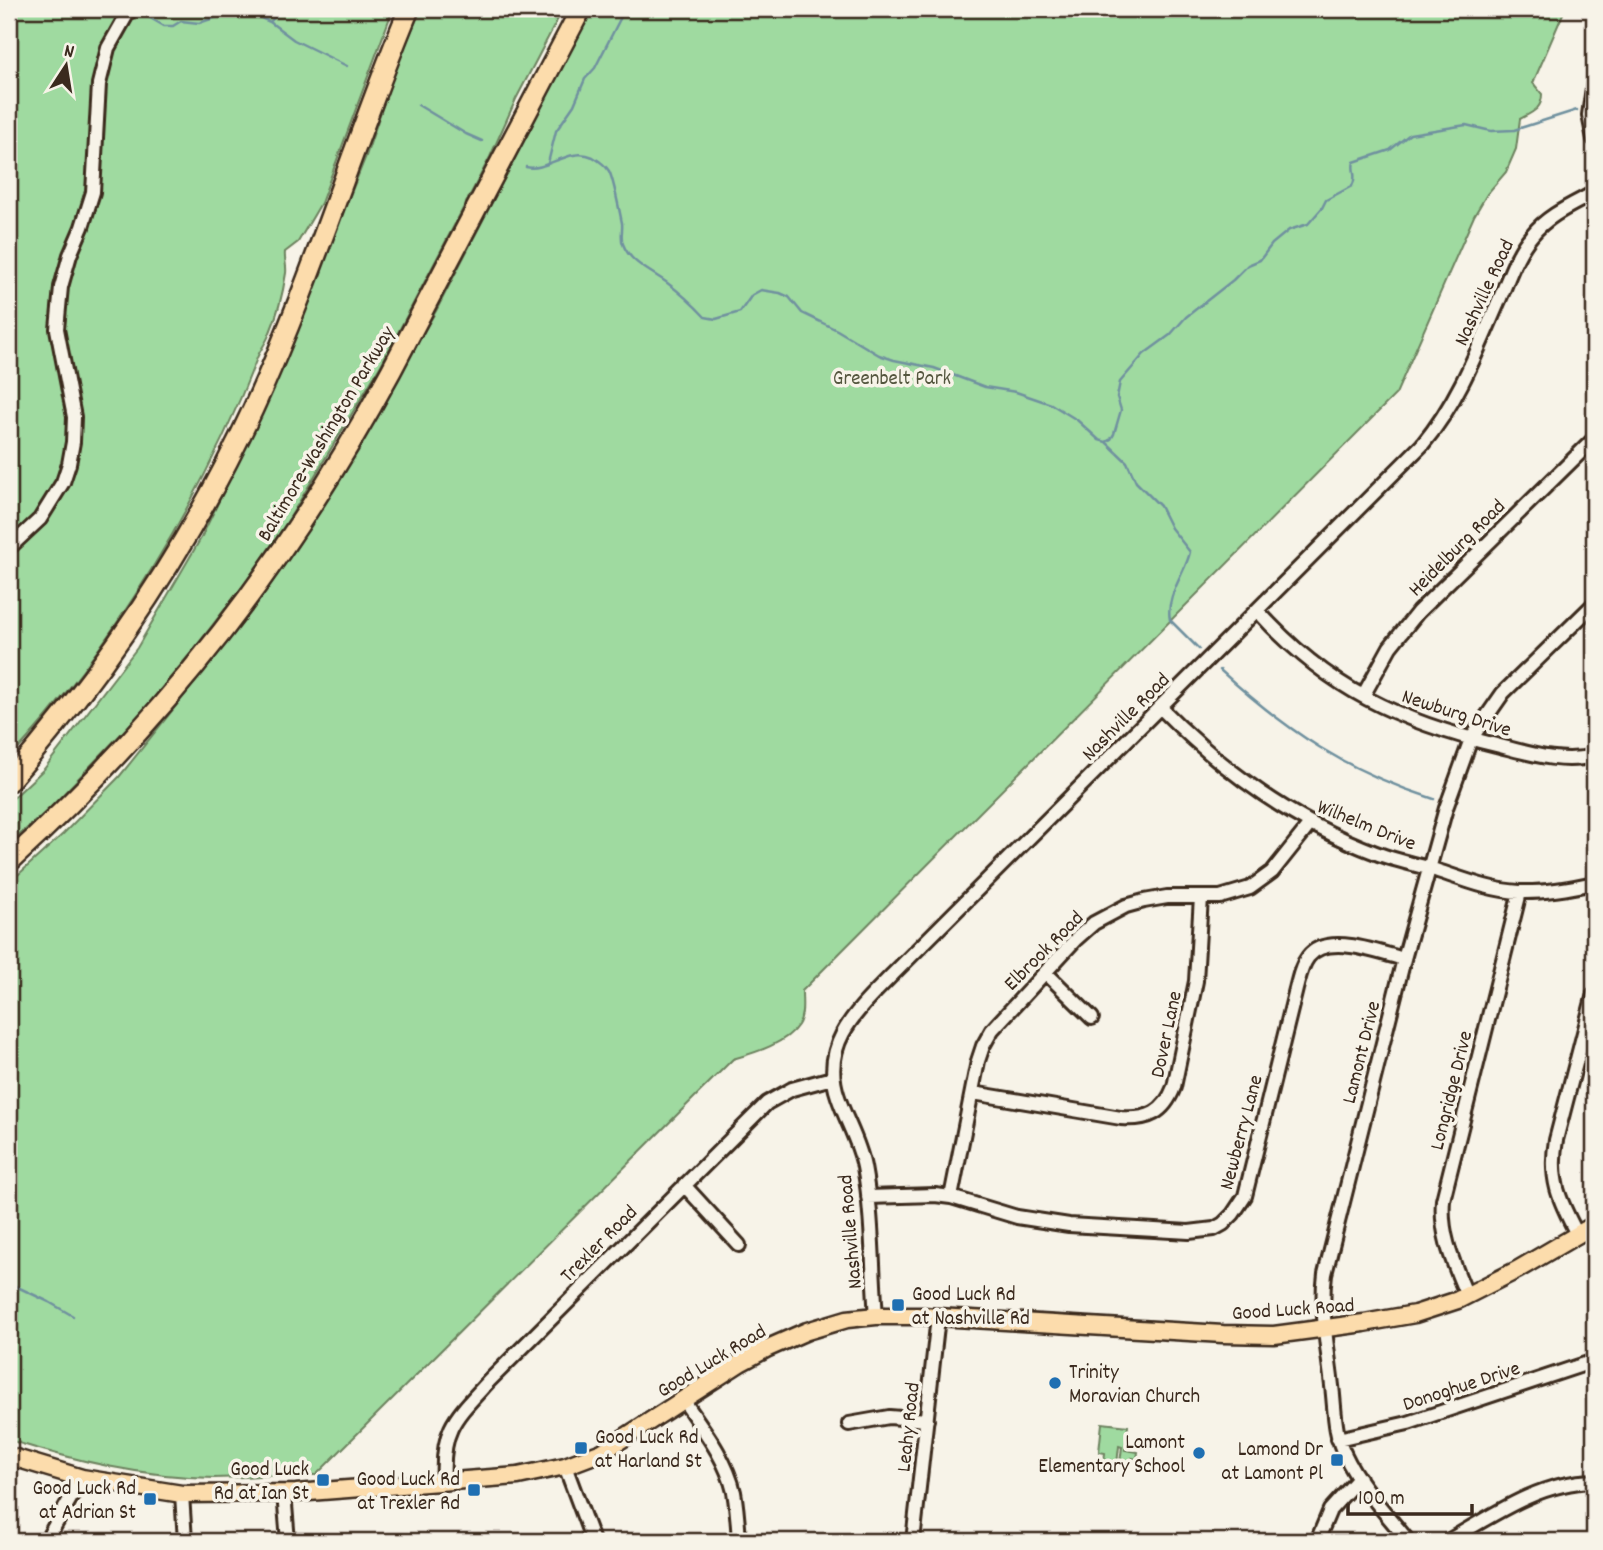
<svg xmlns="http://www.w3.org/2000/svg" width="1603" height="1550" font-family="Dekko,sans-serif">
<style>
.green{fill:#9fdaa0;stroke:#6d825f;stroke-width:2}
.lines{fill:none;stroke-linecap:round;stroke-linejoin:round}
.stream{stroke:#70919f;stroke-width:2.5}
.minor-casing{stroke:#3b2a1e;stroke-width:18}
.major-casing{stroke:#3b2a1e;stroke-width:21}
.highway-casing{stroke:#3b2a1e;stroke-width:24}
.minor{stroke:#f7f3e8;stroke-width:12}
.major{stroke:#fcdcac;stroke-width:16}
.highway{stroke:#fcdcac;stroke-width:19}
.poi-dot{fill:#1f6fb2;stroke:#f7f3e8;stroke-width:2.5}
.labels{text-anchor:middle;stroke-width:7;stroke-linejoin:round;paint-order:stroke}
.street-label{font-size:21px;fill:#3b2a1e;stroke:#f7f3e8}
.park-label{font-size:21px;fill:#54563e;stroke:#f7f3e8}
.poi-label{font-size:21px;fill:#3b2a1e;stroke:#f7f3e8;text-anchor:end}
</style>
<rect width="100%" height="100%" fill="#f7f3e8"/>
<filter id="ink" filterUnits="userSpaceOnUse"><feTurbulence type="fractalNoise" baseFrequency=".0143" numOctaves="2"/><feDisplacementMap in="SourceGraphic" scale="14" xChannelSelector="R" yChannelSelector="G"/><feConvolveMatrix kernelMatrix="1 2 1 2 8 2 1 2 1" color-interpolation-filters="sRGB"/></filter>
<g filter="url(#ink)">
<path class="green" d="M9,9H393L321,203L298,242L285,252C284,259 287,266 286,273C283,293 277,316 269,335C266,343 260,350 257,358C202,499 112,649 9,759Z
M421,9H563L516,99L490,157L381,365L289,519L249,578L190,654L140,714L49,809L9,844V802L44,769L137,648L201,538L264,408L366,156L396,67Z
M592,9H1565L1533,83L1542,94C1542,109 1533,112 1520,119L1516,149L1506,172L1487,194L1474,216L1396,394L802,991C802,1002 804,1015 798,1025C786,1044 753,1053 733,1059L316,1475C282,1473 247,1478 214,1478C143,1477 76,1461 9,1440V883L63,834L119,777L252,611L299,544L436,311Z
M1102,1423L1128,1426L1125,1450L1138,1452L1137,1459L1132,1458L1131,1464L1120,1463L1122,1447L1119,1446L1117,1464L1104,1462L1105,1453L1099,1452Z"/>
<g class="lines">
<path class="stream" d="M145,15L164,26H173L181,21L199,23L229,13H250L270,22L294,40L347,66
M270,22L282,9
M418,105L466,134L482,141
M548,163L556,131L574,105L585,79L595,68L625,9
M526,167C547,172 569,146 593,157C598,160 606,166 609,171C613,178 620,213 622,223C623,230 620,237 623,244C630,263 651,271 666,282C681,293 693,304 705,317L716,319L740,312L752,295L761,290L780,293L789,297L802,313L837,330L879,355L894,360L934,368L985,387L1016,392L1051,404L1077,420L1099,440L1106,442L1111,439L1114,434L1121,410L1117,397L1120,382L1144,354L1170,335L1186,317L1233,280L1248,265L1260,260L1272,244L1289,230L1308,224L1322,208L1326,200L1352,186C1358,177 1351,170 1354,162L1390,150L1410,134L1466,125L1491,131L1514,130L1577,110
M1106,442L1127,462L1136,482L1160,506L1171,528L1190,552C1186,572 1165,596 1170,620L1199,649
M1220,670C1288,732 1346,771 1434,799
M9,1283L49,1302L73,1316"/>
<g class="minor-casing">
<path id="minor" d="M1594,81L1589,115L1594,139
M9,548L40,519L63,482L69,464L73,442L74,417L57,329L61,287L70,255L82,227L93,192L99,84L108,48L130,9
M1257,610C1327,689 1400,722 1500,746C1531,754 1562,764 1594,756
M1363,696L1390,647L1418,612L1594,439
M1161,708C1223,771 1293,822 1376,853C1394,860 1413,864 1432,869C1460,878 1491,891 1520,892C1544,893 1571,888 1594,883
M1046,973L1092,1018
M973,1093L1121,1118C1148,1120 1164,1113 1174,1087L1196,981L1201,897
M684,1185L739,1245
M868,1197L935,1195L951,1197L1017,1217L1069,1225L1189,1232L1214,1229L1223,1224L1233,1214L1245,1196L1296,989C1299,978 1301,966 1308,957C1327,932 1379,953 1404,959
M951,1197L978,1061L983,1046L992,1030L1076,939L1094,923L1126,906L1144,901L1167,897H1220L1250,888L1272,872L1311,823
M1577,1234C1559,1200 1549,1179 1556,1140L1594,994
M1467,1296C1454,1264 1440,1236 1443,1200L1520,892
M876,1316C872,1267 873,1215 864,1167C859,1141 846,1121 838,1097C819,1043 859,1009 893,974L1422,445C1458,402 1478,349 1500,298C1509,277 1517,252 1532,235C1548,215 1572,205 1594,193
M684,1401C703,1429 726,1458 734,1492C737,1508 738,1525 739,1541
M849,1424L889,1417L927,1420
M1338,1439L1408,1423L1594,1361
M565,1466L593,1541
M444,1480C441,1429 455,1418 488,1382L767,1103L792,1089L832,1078
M284,1493L288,1541
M182,1494L185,1541
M46,1541L82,1478
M913,1541L938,1317
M1317,1541L1330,1510L1359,1478
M1408,1541C1387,1514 1360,1487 1345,1455C1334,1434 1335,1409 1332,1386C1328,1350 1320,1311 1325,1274L1404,959L1446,808L1471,739L1503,693L1594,604
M1448,1541C1494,1514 1540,1482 1594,1481"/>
</g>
<g class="major-casing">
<path id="major" d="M9,1456L82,1478L182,1494L296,1493L518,1476L565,1466L602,1452L740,1363L768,1348L807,1331L847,1319L876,1316H922L1223,1334L1274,1335L1364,1323L1415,1314L1458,1300L1517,1270L1594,1225"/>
</g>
<g class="highway-casing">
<path id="highway" d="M9,781C108,667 189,547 253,409C313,279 354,141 409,9
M9,862C169,715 288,561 391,371L581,9"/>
</g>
<use href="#minor" class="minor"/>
<use href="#major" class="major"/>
<use href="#highway" class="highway"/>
</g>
</g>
<g class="poi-dot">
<rect x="891" y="1298" width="14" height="14" rx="3.5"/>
<circle cx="1055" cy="1383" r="7"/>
<rect x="574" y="1441" width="14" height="14" rx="3.5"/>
<circle cx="1199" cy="1453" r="7"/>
<rect x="1330" y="1453" width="14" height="14" rx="3.5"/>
<rect x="316" y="1473" width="14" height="14" rx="3.5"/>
<rect x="467" y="1483" width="14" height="14" rx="3.5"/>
<rect x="143" y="1492" width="14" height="14" rx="3.5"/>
</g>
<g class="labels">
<g class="street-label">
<text transform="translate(1483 292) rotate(-65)" y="7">Nashville Road</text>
<text transform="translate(325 433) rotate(-59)" y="7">Baltimore-Washington Parkway</text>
<text transform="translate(1456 547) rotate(-45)" y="7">Heidelburg Road</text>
<text transform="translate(1457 712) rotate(18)" y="7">Newburg Drive</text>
<text transform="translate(1125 716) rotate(-45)" y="7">Nashville Road</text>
<text transform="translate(1367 824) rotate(22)" y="7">Wilhelm Drive</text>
<text transform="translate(1043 950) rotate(-45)" y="7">Elbrook Road</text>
<text transform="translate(1165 1034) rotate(-78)" y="7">Dover Lane</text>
<text transform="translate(1360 1052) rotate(-76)" y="7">Lamont Drive</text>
<text transform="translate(1450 1090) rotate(-76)" y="7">Longridge Drive</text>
<text transform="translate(1240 1132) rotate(-75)" y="7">Newberry Lane</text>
<text transform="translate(849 1232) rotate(-95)" y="7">Nashville Road</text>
<text transform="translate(598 1243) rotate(-45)" y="7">Trexler Road</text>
<text transform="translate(1293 1308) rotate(-4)" y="7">Good Luck Road</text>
<text transform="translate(711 1360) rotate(-31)" y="7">Good Luck Road</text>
<text transform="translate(1461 1385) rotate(-18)" y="7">Donoghue Drive</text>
<text transform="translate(907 1427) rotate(-84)" y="7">Leahy Road</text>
</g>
<g class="park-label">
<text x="892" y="384">Greenbelt Park</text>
</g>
<g class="poi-label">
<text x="912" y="1300" text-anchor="start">Good Luck Rd<tspan x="912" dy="24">at Nashville Rd</tspan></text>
<text x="1069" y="1378" text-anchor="start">Trinity<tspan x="1069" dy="24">Moravian Church</tspan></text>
<text x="595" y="1443" text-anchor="start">Good Luck Rd<tspan x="595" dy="24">at Harland St</tspan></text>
<text x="1185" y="1448">Lamont<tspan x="1185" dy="24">Elementary School</tspan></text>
<text x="1323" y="1455">Lamond Dr<tspan x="1323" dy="24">at Lamont Pl</tspan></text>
<text x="309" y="1475">Good Luck<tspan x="309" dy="24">Rd at Ian St</tspan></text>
<text x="460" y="1485">Good Luck Rd<tspan x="460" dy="24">at Trexler Rd</tspan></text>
<text x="136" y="1494">Good Luck Rd<tspan x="136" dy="24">at Adrian St</tspan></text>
</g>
</g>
<rect width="1603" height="1550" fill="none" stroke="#f7f3e8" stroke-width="35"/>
<rect x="18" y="18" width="1568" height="1515" fill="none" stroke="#3b2a1e" stroke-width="2.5" filter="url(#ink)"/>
<g transform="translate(66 66) rotate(12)" stroke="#f7f3e8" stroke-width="5" paint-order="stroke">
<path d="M0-5L12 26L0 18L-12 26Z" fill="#3b2a1e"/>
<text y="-10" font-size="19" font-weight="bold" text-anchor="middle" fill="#3b2a1e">N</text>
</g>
<path d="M1348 1504v10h124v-10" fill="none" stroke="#3b2a1e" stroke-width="3.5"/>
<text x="1358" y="1504" font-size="21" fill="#3b2a1e" stroke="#f7f3e8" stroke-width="5" paint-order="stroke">100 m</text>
</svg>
